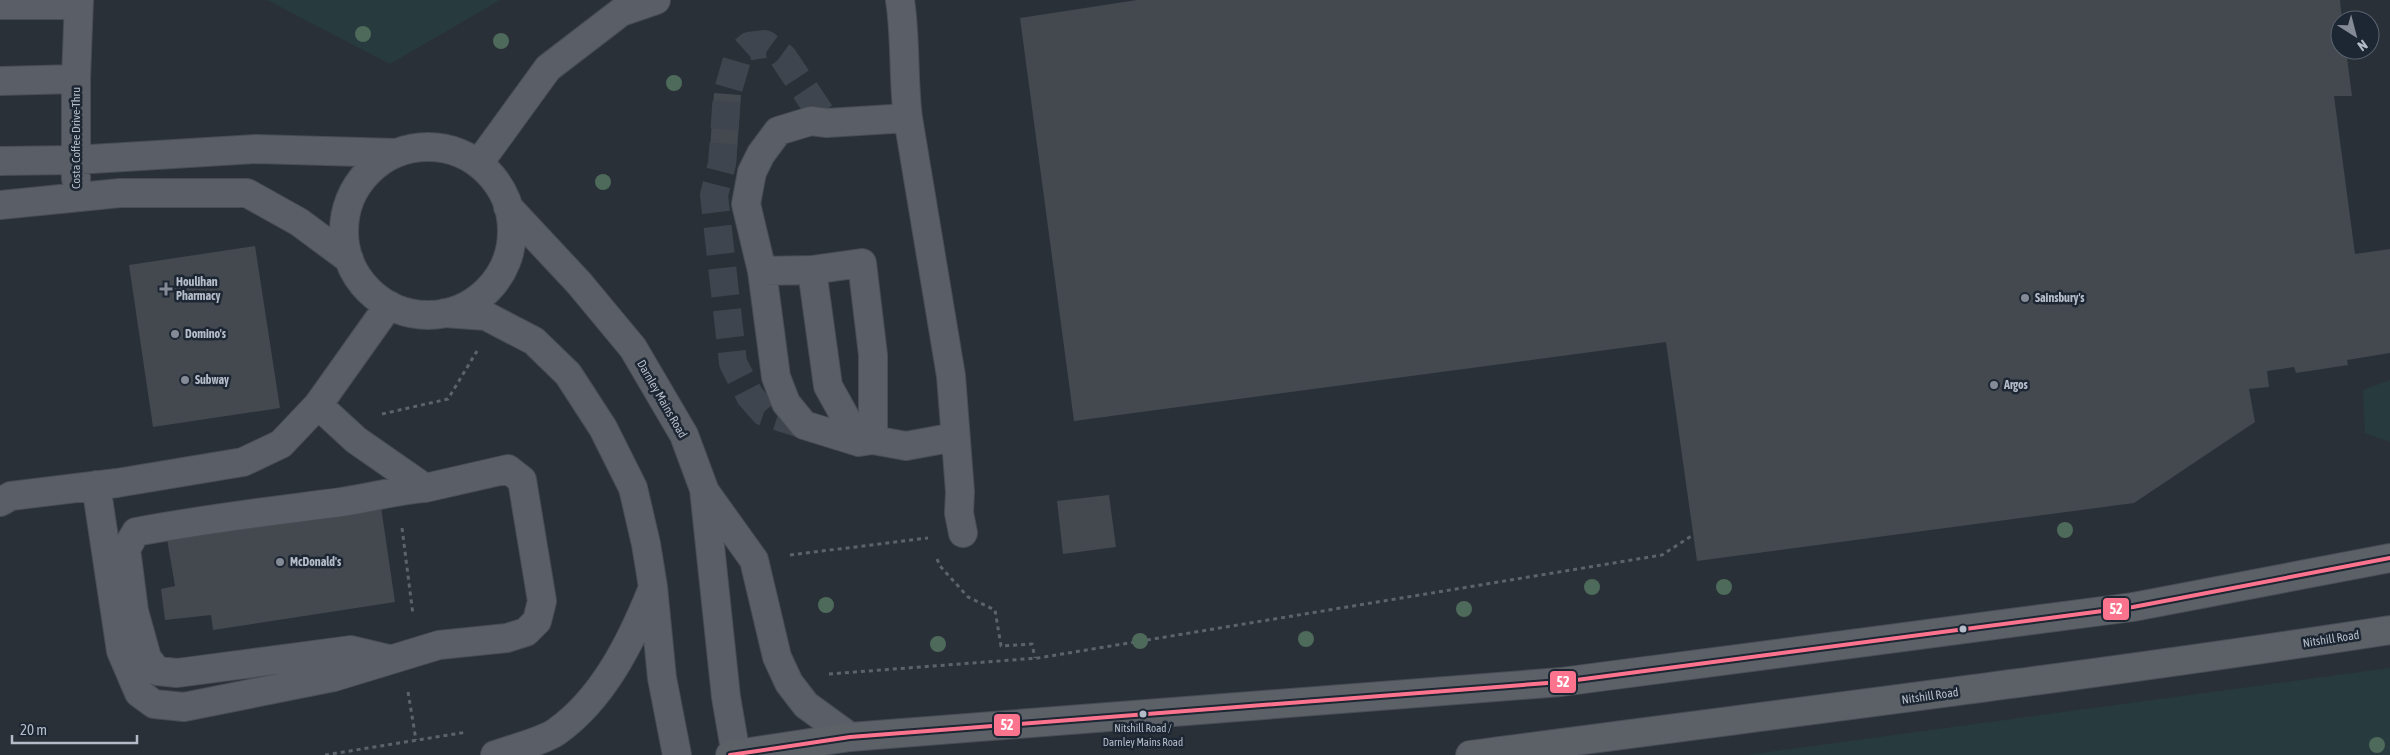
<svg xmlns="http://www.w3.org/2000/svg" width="2390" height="755" font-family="'Asap Condensed',sans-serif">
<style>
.green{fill:#273a3e}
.building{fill:#444950}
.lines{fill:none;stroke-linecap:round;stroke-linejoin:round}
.minor-tunnel{stroke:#3f454e;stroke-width:28;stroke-dasharray:28 14;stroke-linecap:butt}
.minor-casing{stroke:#484c53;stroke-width:30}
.major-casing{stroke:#484c55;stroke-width:30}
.path{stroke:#5d636a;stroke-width:3;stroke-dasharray:4 4;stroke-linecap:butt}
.minor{stroke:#5a5e66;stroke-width:28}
.major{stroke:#5c6168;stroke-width:28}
.bus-1-casing{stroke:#1d2633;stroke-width:8}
.bus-1{stroke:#fc738d;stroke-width:4}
.tree{fill:#4e6a5a}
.poi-dot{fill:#848b96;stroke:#1d2633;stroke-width:2}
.bus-dot{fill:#b4bcc9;stroke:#1d2633;stroke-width:2}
.labels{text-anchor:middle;stroke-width:5;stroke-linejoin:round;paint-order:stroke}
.bus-label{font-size:11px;fill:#b4bcc9;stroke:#1d2633}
.street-label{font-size:12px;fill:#b4bcc9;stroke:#1d2633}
.poi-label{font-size:12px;font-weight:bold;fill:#b4bcc9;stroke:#1d2633;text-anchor:start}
.line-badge{stroke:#1d2633;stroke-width:2}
.badge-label{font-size:14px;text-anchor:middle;font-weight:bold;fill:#fff}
</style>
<rect width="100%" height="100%" fill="#2a3038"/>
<path class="green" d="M267,0H500L390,64Z
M2390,380V442L2365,433L2363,390Z
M2390,668V755H1746Z"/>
<path class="building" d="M1137,0H2340L2342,20H2340V50H2346L2352,96H2334L2355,254L2390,249V353L2347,360L2348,365L2296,373L2294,367L2267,371L2269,387L2249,389L2255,422L2134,503L1697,561L1666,342L1074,421L1020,18Z
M714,93L741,95L736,165L709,163Z
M255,246L280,408L153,427L129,265Z
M1109,495L1116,547L1063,554L1057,501Z
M381,507L395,602L213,630L211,615L165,620L161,589L175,586L167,539Z"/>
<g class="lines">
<path class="minor-tunnel" d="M804,425L764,412L750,396L733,363L714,195L722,164L727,94L738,56L749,46L765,44L783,57L827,123"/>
<g class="minor-casing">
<path id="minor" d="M900,0C906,39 903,79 908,118L951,376L960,492L959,513L963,533
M0,5H78
M0,81L76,79L79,0
M908,118L827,123L811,121L778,131L761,154L752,172L746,204L762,271L776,377L786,403L804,425L859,442L873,440L906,446L955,437
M344 231a84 84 0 1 1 168 0a84 84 0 1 1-168 0Z
M0,161L75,160L256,149L396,153
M479,163L548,68L621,12L656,0
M76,179V79
M0,205L120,193H247L299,222L349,259
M508,207L579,283L633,348L684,435L704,489L726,697L736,755
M812,270L828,386L859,442
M762,271L812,270L862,263L873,355V440
M445,313L486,316L534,341L568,374L603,428L633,488L646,544L653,587L662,678L677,755
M96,485L121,651L139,693L154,704L184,707L334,677L439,645L507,638L526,632L537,621L542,601L522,480L508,469L425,488L356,440L318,405
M706,493L754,560L777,657L789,683L806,705L850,737
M0,502L11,496L117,483L243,462L281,444L318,405L389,305
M389,659L351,650L177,673L157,671L147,658L134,611L126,549L136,532C204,519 273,511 341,502C370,498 396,490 425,488
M495,755C512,749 543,741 556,732C603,699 631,642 652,590"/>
</g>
<g class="major-casing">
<path id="major" d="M730,755L850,737L1561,682L2133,607L2390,558
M1470,755C1777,714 2084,677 2390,630"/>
</g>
<path class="path" d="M382,414L448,399L477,351
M402,528L413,615
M790,555L928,538
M937,559L940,566L968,597L995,610L1001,646L1032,644L1035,658
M829,674L1038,658L1662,555L1693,535
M408,692L416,740
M325,755L467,732"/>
<use href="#minor" class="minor"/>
<use href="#major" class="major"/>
<g class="bus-1-casing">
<path id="bus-1" d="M730,755L850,737L1561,682L2133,607L2390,558"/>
</g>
<use href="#bus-1" class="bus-1"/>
</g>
<g class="tree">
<circle cx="363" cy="34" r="8"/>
<circle cx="501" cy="41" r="8"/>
<circle cx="674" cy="83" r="8"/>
<circle cx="603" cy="182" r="8"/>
<circle cx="2065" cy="530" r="8"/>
<circle cx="1592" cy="587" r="8"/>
<circle cx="1724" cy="587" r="8"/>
<circle cx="826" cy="605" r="8"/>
<circle cx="1464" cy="609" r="8"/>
<circle cx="1306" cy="639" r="8"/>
<circle cx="1140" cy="641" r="8"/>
<circle cx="938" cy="644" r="8"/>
<circle cx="2377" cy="745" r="8"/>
</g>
<g class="poi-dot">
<path d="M163.5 281.5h5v5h5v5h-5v5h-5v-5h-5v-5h5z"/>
<circle cx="2025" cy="298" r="5"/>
<circle cx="175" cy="334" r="5"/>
<circle cx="185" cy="380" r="5"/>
<circle cx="1994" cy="385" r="5"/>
<circle cx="280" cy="562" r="5"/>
</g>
<g class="bus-dot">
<circle cx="1963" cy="629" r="4.5"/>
<circle cx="1143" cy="714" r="4.5"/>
</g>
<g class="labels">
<g class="bus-label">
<text x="1143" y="732">Nitshill Road /<tspan x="1143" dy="14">Darnley Mains Road</tspan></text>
</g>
<g class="street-label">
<text transform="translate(76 138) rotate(-90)" y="4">Costa Coffee Drive-Thru</text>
<text transform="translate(662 399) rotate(60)" y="4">Darnley Mains Road</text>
<text transform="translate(2331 639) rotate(-9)" y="4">Nitshill Road</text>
<text transform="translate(1930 696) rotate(-8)" y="4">Nitshill Road</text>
</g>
<g class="poi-label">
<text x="176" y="286">Houlihan<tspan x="176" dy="14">Pharmacy</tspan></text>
<text x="2035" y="302">Sainsbury's</text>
<text x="185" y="338">Domino's</text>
<text x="195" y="384">Subway</text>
<text x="2004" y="389">Argos</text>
<text x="290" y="566">McDonald's</text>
</g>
</g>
<g class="line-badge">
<rect x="2102" y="597" width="28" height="24" rx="5" fill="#fc738d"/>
<rect x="1549" y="670" width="28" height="24" rx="5" fill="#fc738d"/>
<rect x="993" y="713" width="28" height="24" rx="5" fill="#fc738d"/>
</g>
<g class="badge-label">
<text x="2116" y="614">52</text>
<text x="1563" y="687">52</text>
<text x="1007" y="730">52</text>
</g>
<g transform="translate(2355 35) rotate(144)"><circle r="24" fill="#1d2633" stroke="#59626f"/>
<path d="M0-4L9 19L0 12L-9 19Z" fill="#848b96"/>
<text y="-8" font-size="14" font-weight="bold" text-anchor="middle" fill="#b4bcc9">N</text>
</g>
<path d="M12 735v8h125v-8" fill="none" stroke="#b4bcc9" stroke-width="2.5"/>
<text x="20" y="735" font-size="15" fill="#b4bcc9" stroke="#1d2633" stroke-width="4" paint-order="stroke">20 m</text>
</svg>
